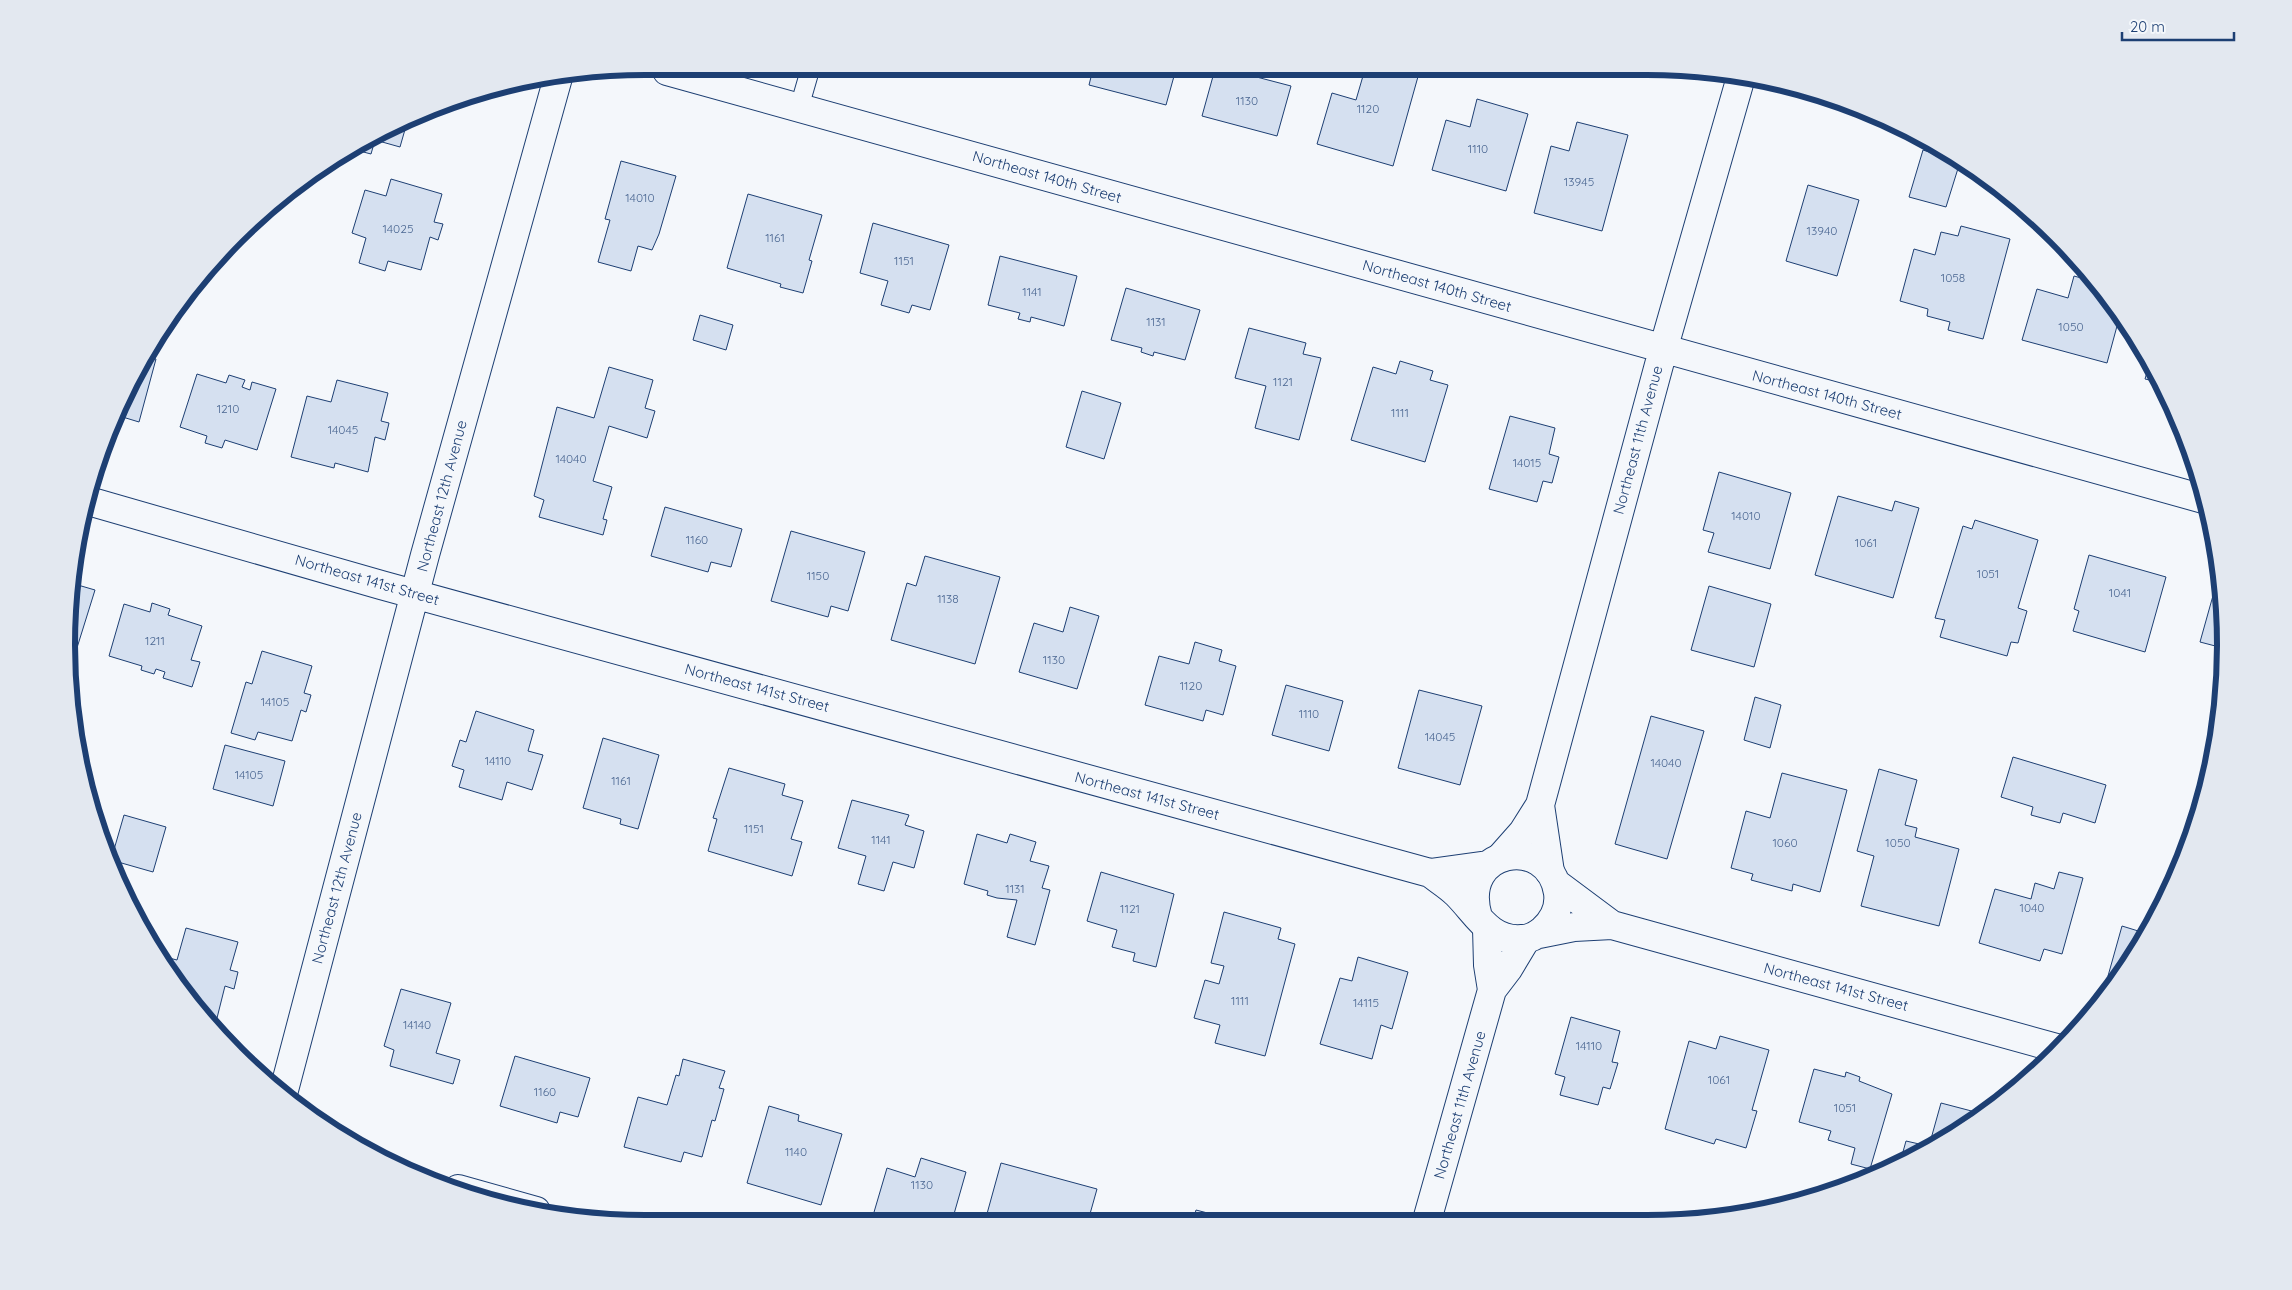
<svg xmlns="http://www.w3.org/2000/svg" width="2292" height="1290" font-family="Quicksand,sans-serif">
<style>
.building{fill:#d5e0f0;stroke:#1d3f73}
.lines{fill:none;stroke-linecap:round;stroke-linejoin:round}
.lane-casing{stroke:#1d3f73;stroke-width:20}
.street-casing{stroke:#1d3f73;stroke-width:30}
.secondary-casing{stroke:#1d3f73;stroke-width:30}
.lane{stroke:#f4f7fb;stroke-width:18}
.street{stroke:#f4f7fb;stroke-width:28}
.secondary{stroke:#f4f7fb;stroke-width:28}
.labels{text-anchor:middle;stroke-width:4;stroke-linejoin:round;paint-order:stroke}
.number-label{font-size:12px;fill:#4b6792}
.street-label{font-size:15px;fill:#1d3f73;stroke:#f4f7fb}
.rim{fill:none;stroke:#1d3f73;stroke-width:6}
</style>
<rect width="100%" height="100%" fill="#f4f7fb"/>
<path class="building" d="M1404,68L1419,73L1393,166L1317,144L1332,93L1356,100L1365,69Z
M1093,69H1176L1166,105L1089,85Z
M1215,69H1226L1291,86L1277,136L1202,116Z
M1477,99L1528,114L1506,191L1432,170L1446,120L1470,127Z
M406,119H408L400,147L375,140L371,154L352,149L389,126Z
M1577,122L1628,135L1602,231L1534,213L1551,146L1569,151Z
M1923,150L1960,162L1946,207L1909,197Z
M621,161L676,176L659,234L652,250L638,246L631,271L598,262L610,220L605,219Z
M391,179L442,194L434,222L443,224L438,240L430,237L421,270L388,261L385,271L359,263L366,238L352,233L365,190L386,196Z
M1808,185L1859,200L1837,276L1786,261Z
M748,194L822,215L809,260L812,261L803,293L780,287L781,284L727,268Z
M873,223L949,245L930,310L912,305L909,313L881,305L888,281L860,273Z
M1961,226L2010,239L1983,339L1948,330L1950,322L1927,316L1928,309L1900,301L1914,249L1935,255L1941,232L1958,236Z
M1000,256L1077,276L1064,326L1031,317L1030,322L1018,319L1020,313L988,305Z
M2074,276L2096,282L2106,293L2120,315L2107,363L2022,340L2037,289L2068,298Z
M1126,288L1200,310L1185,360L1154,352L1153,356L1141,352L1142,348L1111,340Z
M700,315L733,325L726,350L693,340Z
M1249,328L1306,343L1303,354L1321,358L1299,440L1255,428L1266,386L1235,378Z
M145,356L156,359L139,422L116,415L126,389Z
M1400,361L1433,371L1430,380L1448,385L1425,462L1351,440L1373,367L1396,374Z
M2150,362L2163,383L2145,379Z
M609,367L653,380L645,408L655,411L647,438L609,426L593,481L612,487L603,519L607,520L603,535L539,517L544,500L534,496L557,407L594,418Z
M197,374L226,383L229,375L245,380L242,387L250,390L252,382L276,389L257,450L225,440L222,448L205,443L207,436L180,427Z
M337,380L388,393L381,421L389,423L385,440L375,437L368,472L335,463L334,468L291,457L307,396L331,402Z
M1082,391L1121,403L1104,459L1066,447Z
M1510,416L1555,428L1549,454L1559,457L1552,483L1543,481L1537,502L1489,489Z
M1719,472L1791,493L1770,569L1708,552L1714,533L1703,530Z
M1838,496L1892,511L1895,501L1919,508L1893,598L1815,575Z
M665,507L742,529L731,567L711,562L708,572L651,556Z
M1975,520L2038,540L2018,608L2027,611L2018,643L2011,642L2007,656L1940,637L1945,620L1935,618L1963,526L1972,529Z
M791,531L865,552L848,611L831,606L828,617L771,601Z
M2089,555L2166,577L2145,652L2073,631L2079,611L2074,609Z
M925,556L1000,577L975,664L891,640L907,583L916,586Z
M71,583L95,590L76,651L69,649Z
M1709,586L1771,604L1754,667L1691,650Z
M2214,592L2222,594L2225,607L2223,648L2200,642Z
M152,603L170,609L168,615L202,626L191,660L200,662L192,687L163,678L165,672L156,669L154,674L141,670L142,666L109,656L124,604L150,612Z
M1070,607L1099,616L1077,689L1019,672L1034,623L1063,632Z
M1195,642L1222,650L1219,661L1236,666L1223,715L1206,710L1203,721L1145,705L1159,656L1189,664Z
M262,651L312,666L304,693L311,695L306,712L301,710L292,741L258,732L255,740L231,733L246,682L252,684Z
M1286,685L1343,701L1329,751L1272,735Z
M1419,690L1482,706L1460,785L1398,768Z
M1755,697L1781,705L1770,748L1744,740Z
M476,711L534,730L528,751L543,755L532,790L507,782L502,800L459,787L464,770L452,766L460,740L466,742Z
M1651,716L1704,731L1667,859L1615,844Z
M603,738L659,755L638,829L620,824L621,819L583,808Z
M225,745L285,761L273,806L213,789Z
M2013,757L2106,785L2095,823L2063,813L2060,823L2031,815L2033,807L2001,797Z
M729,768L785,784L782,795L803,801L791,839L802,842L792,876L708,851L717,819L713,818Z
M1879,769L1917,780L1905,825L1917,828L1915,837L1959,849L1939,926L1861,906L1874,856L1857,851Z
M1782,773L1847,790L1820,892L1793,884L1792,891L1751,880L1753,874L1731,868L1746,811L1770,818Z
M852,800L909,815L905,825L924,831L914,868L893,862L884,891L858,884L866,856L838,848Z
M124,815L166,827L153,872L111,860Z
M977,834L1007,843L1010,834L1036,842L1030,861L1049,866L1042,888L1050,890L1035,945L1007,937L1017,900L997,898L987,895L988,891L964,884Z
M1101,872L1174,894L1156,967L1133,961L1135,953L1112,947L1117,930L1087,921Z
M2059,872L2083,878L2062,954L2044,949L2040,961L1979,943L1995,889L2031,899L2035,883L2054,889Z
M1224,912L1281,928L1278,939L1295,944L1265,1056L1215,1043L1220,1025L1194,1018L1205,980L1219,984L1224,966L1211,963Z
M2122,926L2148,934L2115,978L2108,976Z
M186,928L238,942L230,970L238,972L234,989L225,986L217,1018L200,1013L167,967L169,958L177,960Z
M1358,957L1408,972L1392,1029L1381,1025L1372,1059L1320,1044L1340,978L1352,981Z
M401,989L451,1003L436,1053L460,1060L453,1084L390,1066L394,1050L384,1046Z
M1571,1017L1620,1031L1612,1062L1618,1063L1610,1089L1603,1087L1598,1105L1560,1095L1565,1077L1555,1074Z
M1720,1036L1769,1050L1752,1110L1757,1111L1746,1148L1716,1139L1714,1144L1665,1129L1689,1041L1716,1049Z
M515,1056L590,1078L578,1117L560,1112L557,1123L500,1106Z
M683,1059L725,1071L719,1088L724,1089L715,1121L712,1120L702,1157L684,1152L681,1162L624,1147L638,1097L667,1105L676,1075L679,1076Z
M1814,1069L1845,1077L1846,1072L1860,1077L1859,1081L1892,1094L1870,1169L1851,1164L1855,1148L1828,1140L1831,1131L1799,1122Z
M1941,1103L1983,1114L1968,1126L1929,1146Z
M769,1106L799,1115L798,1121L842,1134L821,1205L747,1183Z
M1906,1141L1928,1146L1901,1159Z
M921,1158L966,1172L952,1221L883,1222L872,1219L887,1168L915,1177Z
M1001,1163L1097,1189L1088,1221H985Z
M1196,1210L1223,1217L1222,1220L1193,1221Z"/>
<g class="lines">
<g class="lane-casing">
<path id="lane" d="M799,108L810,70"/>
</g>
<g class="street-casing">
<path id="street" d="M667,71L2207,500
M1540,805L1550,872
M1500,858L1523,832L1540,805L1663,350L1741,77
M1487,928L1488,965L1492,990
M458,1189L536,1211
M1427,1220L1492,990L1508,969L1526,939"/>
</g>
<g class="secondary-casing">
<path id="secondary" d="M85,500L381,585L1430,873L1488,865
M1430,873C1439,880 1449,886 1457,894C1477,914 1490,942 1522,939C1529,939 1537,935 1543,930C1553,921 1560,908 1558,893C1549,833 1457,847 1478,917
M1557,884L1612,925
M1539,934L1574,927L1612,925L2060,1049
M283,1094L425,555L559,74"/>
</g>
<use href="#lane" class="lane"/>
<use href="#street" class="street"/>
<use href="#secondary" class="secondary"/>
</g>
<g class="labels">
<g class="number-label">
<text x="1247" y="105">1130</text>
<text x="1368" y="113">1120</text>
<text x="1478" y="153">1110</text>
<text x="1579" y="186">13945</text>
<text x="640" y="202">14010</text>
<text x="398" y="233">14025</text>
<text x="1822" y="235">13940</text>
<text x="775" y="242">1161</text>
<text x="904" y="265">1151</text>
<text x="1953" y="282">1058</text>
<text x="1032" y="296">1141</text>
<text x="1156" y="326">1131</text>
<text x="2071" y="331">1050</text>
<text x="1283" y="386">1121</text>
<text x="228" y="413">1210</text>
<text x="1400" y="417">1111</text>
<text x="343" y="434">14045</text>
<text x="571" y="463">14040</text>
<text x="1527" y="467">14015</text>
<text x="1746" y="520">14010</text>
<text x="697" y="544">1160</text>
<text x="1866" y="547">1061</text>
<text x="1988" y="578">1051</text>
<text x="818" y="580">1150</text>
<text x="2120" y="597">1041</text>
<text x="948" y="603">1138</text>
<text x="155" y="645">1211</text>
<text x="1054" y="664">1130</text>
<text x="1191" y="690">1120</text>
<text x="275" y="706">14105</text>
<text x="1309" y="718">1110</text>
<text x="1440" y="741">14045</text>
<text x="498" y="765">14110</text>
<text x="1666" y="767">14040</text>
<text x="249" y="779">14105</text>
<text x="621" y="785">1161</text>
<text x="754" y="833">1151</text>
<text x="881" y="844">1141</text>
<text x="1785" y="847">1060</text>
<text x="1898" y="847">1050</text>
<text x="1015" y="893">1131</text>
<text x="2032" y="912">1040</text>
<text x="1130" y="913">1121</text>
<text x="1240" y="1005">1111</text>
<text x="1366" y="1007">14115</text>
<text x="417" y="1029">14140</text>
<text x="1589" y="1050">14110</text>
<text x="1719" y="1084">1061</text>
<text x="545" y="1096">1160</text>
<text x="1845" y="1112">1051</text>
<text x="796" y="1156">1140</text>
<text x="922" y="1189">1130</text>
</g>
<g class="street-label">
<text transform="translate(1047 177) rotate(16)" y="5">Northeast 140th Street</text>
<text transform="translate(1437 286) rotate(16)" y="5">Northeast 140th Street</text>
<text transform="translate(1827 395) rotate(15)" y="5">Northeast 140th Street</text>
<text transform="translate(1638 440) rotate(-75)" y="5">Northeast 11th Avenue</text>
<text transform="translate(442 496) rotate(-75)" y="5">Northeast 12th Avenue</text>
<text transform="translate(367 580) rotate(16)" y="5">Northeast 141st Street</text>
<text transform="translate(757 688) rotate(15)" y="5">Northeast 141st Street</text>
<text transform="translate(1147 796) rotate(15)" y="5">Northeast 141st Street</text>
<text transform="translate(337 888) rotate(-75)" y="5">Northeast 12th Avenue</text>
<text transform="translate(1836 987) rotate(15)" y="5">Northeast 141st Street</text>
<text transform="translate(1460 1105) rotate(-74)" y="5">Northeast 11th Avenue</text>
</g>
</g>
<path d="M0 0H2292V1290H0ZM645 75H1647A570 570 0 0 1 2217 645V645A570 570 0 0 1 1647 1215H645A570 570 0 0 1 75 645V645A570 570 0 0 1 645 75Z" fill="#e3e8f0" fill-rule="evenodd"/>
<path class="rim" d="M645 75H1647A570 570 0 0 1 2217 645V645A570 570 0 0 1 1647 1215H645A570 570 0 0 1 75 645V645A570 570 0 0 1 645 75Z"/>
<path d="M2122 32v8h112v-8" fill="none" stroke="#1d3f73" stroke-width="2.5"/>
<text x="2130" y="32" font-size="15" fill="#1d3f73" stroke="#f4f7fb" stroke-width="4" paint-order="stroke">20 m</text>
</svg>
